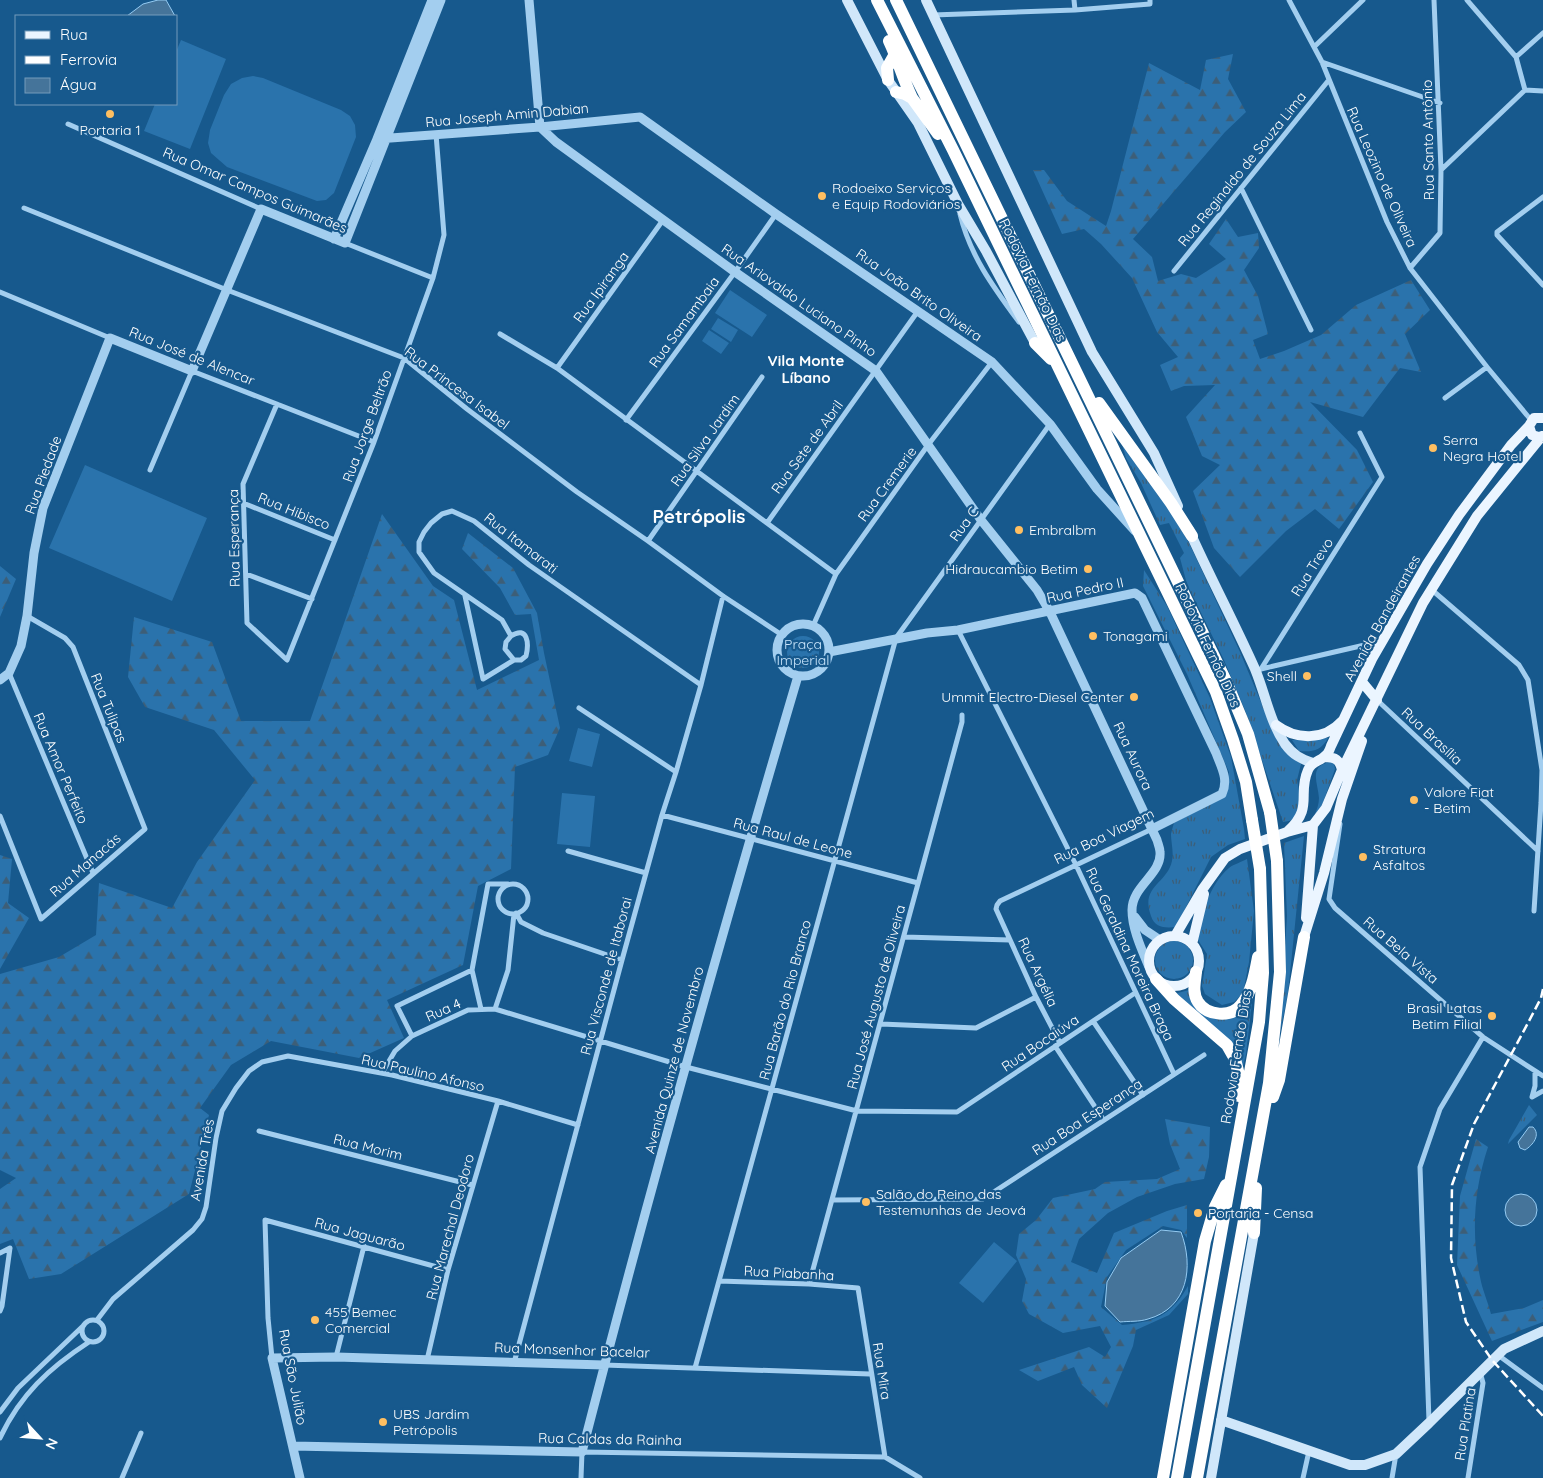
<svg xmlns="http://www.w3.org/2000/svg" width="1543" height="1478" font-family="Quicksand,sans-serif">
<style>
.grass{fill:url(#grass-tufts)}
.forest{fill:url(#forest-firs)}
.pitch{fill:#2a73ac}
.water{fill:#45749a;stroke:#95cbf2}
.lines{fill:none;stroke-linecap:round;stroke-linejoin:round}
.minor{stroke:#a3ceef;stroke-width:5}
.tertiary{stroke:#a3ceef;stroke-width:9}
.secondary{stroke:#d0e7fa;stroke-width:10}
.primary{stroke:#ebf5ff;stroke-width:10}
.motorway{stroke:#fff;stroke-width:12}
.rail{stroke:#fff;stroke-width:2.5;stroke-dasharray:9 4;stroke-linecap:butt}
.motorway-bridge{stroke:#fff;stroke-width:12}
.poi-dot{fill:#ffbf61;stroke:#17598d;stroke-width:2}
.labels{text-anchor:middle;stroke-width:4.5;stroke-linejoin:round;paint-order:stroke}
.street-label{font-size:14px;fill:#fff;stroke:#17598d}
.poi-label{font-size:14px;fill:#fff;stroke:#17598d;text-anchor:start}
.park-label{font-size:14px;fill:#c9e5fb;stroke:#17598d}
.neighbourhood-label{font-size:15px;font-weight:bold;fill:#fff;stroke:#17598d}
.district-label{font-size:19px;font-weight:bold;fill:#fff;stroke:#17598d}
</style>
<defs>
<pattern id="grass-tufts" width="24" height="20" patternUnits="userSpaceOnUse" patternTransform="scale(1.25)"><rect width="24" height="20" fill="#2a73ac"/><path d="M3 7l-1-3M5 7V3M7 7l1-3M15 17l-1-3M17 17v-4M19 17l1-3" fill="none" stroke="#3d5e77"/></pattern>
<pattern id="forest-firs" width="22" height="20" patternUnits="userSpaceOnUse" patternTransform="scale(1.25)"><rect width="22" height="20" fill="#2a73ac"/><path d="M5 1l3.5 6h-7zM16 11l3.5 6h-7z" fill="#3d5e77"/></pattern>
</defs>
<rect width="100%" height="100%" fill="#17598d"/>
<path class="grass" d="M1122,444L1160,495L1189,543L1240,652L1278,743L1301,764L1297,780L1301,801L1296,818L1289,821L1283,822L1245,710L1224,660L1187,584L1180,558L1184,553L1169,523L1160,525L1141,483L1126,458Z
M1144,570L1167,606L1210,698L1231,757L1244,829L1245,839L1228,845L1211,857L1176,927C1165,928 1155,928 1151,916C1140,886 1167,884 1172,861C1174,853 1171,842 1171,834C1172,830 1173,826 1174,823L1226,795L1229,772L1187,674L1143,586Z
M787 652a16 16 0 1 1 32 0a16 16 0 1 1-32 0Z
M1328,738C1321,751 1312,752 1299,751L1292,740Z
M1330,762L1334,764L1335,769L1321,808L1315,814C1317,809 1319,804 1319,798C1318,783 1308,766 1330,762Z
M1304,836L1288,993L1279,1038L1287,916L1284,843Z
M1247,859L1254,911L1249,962L1243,993L1234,1002L1222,1005L1205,994L1202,986L1207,954L1198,940C1201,915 1209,885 1229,868C1234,864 1242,862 1247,859Z
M1155 960a19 19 0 1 1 38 0a19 19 0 1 1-38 0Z
M1189,990L1224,1017L1253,994L1246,1054L1243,1066L1174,994Z
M1529,1105L1537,1115L1508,1144L1509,1140Z"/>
<path class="forest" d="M1233,54L1228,79L1246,112L1225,132L1133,239L1152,257L1158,281L1181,274L1196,278L1226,259L1209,244L1226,219L1238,237L1258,233L1259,248L1244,270L1258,296L1268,334L1253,340L1260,359L1284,351L1321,335L1356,305L1411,280L1430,310L1405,334L1421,372L1400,368L1363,417L1310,402L1357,450L1373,482L1339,529L1315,509L1286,531L1240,577L1214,548L1193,491L1220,465L1202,456L1186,417L1215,385L1184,386L1171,391L1160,365L1178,357L1157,332L1132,278L1101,244L1084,229L1062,234L1033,170H1044L1067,201L1106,226L1111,211L1149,63L1200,90L1206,60Z
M382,514L433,586L454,600L477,690L539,660L531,614L515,615L500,588L462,549L468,533L513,568L537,613L544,653L560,728L548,755L515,767L511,869L478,886L463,965L387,1000L404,1038L359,1058L271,1041L231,1065L200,1108L209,1115L189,1194L61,1274L29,1279L13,1239L0,1244V1189L16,1178L0,1170V974L59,957L96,935L99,883L172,908L197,862L255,780L214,730L145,707L128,677L134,617L212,642L241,721H310Z
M0,566L16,579L0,617Z
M0,855L12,859L8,903L29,918L0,969Z
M1165,1119L1210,1127L1209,1157L1204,1179L1175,1184L1137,1197L1108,1213L1079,1239L1071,1262L1097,1273L1114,1233L1167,1211L1187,1205V1238L1181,1230L1163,1226L1126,1250L1107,1277L1101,1307L1122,1325C1155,1322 1171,1316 1188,1286V1294L1169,1315L1136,1330L1133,1346L1107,1408L1082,1385L1074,1367L1038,1381L1019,1370L1089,1347L1105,1357L1111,1347L1100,1326L1063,1333L1029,1314L1022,1301L1026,1279L1016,1255L1019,1234L1036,1220L1053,1198L1095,1189L1105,1182L1157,1179L1180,1169L1170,1144Z
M1476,1139L1488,1147C1474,1189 1471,1233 1480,1277C1482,1289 1488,1302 1491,1314L1524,1308L1543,1300V1322L1492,1341L1457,1265L1460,1196Z"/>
<path class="pitch" d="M181,40L226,59L190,149L144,131L155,104H176V52Z
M253,76L263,78L341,110L350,116L355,125L356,137L334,193L326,200L317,201L227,167L211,153L208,143L210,130L224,95L231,84L242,78Z
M730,290L767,315L752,337L715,313Z
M718,318L738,330L731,342L711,329Z
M709,330L729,343L721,354L702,341Z
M85,465L207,518L172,601L49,548Z
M578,728L600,734L592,767L569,761Z
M562,793L595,796L590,847L557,844Z
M994,1242L1017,1261L983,1303L959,1283Z"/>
<path class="water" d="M158,0H166L175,16H127L143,4Z
M1529,1127H1533C1541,1135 1533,1145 1525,1150L1520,1148L1518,1142Z
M1505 1210a16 16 0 1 1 32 0a16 16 0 1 1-32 0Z
M1161,1230L1181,1232C1194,1267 1188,1308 1148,1319C1139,1322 1129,1321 1120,1322L1105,1306L1107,1282L1121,1258Z"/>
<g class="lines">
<path class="minor" d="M1074,0L1075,10
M1289,0L1322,62L1387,222L1410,268L1487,367L1531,420
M1467,0L1516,57L1525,90L1543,91
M933,15L1075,10L1150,4V0
M1314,47L1363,0
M1516,57L1543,33
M1322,62L1440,103
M68,124L261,209
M1441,170L1525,90
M1241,188L1311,330
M1543,197L1497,232V235L1543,285
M24,208L227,290L404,358L467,409L577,492L648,541L723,596L782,635
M960,214C970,256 994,288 1019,322
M345,243L433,278
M1410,268L1440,233L1441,170L1434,0
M1174,271L1328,81
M0,292L110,338
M500,334L557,368L836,574
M557,368L663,220
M1445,398L1487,367
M277,404L243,484L247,623L287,660L374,442L433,278L444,235L436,134
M626,420L735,272L776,214
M150,470L192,371L374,442
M243,503L335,540
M767,523L918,311
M648,541L762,377
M246,574L312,599
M1432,590L1519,665L1528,680L1542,770L1541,803L1534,911
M465,596L483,679L514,660
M813,626L836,574L928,445L992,362
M958,630L1076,865L1174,1074
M511,636L506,642L505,649L514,660H521L526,656C529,644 528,625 511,636L502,620L434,573L419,552V542L424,532L431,523L442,514L452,511L474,521L529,565L701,685
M1261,669L1382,477L1360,433
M1261,669L1382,641
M9,673L93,873
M1377,700L1538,851
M579,708L676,772
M662,815L918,883
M0,816L41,919L145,829L73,647L65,638L27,616
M1340,824L1329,899L1335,908L1483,1037L1543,1076
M568,851L646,873
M498 899a15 15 0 1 1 30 0a15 15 0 1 1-30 0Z
M516,913L521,922L543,933L622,960
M904,937L1010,940
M481,1009L472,970L488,884H508
M495,1009L686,1067L857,1111L957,1112L1135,993
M1093,1021L1143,1095
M881,1024L976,1028L1036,997
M412,1036L397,1006L472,970
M1060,1043L1036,997L996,909L997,905L1000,901L1152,829
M1055,1046L1103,1119
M1535,1071V1086L1532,1097L1543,1091
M382,1073L395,1051L412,1036L468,1010L495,1009L508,970L514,914
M259,1131L472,1185
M832,1200L983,1199L1204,1055
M0,1253L10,1248
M719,1281L809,1284L858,1288L885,1457
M809,1284L962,722V715
M0,1311L2,1306L10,1248
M82 1331a11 11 0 1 1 22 0a11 11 0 1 1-22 0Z
M97,1320L113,1299L193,1230L202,1219L206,1207L216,1138L222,1111L236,1088L249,1071L262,1062L288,1056L392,1075L498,1101L578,1125
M1498,1355L1543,1388
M336,1357L364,1246
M272,1358L268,1318L265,1220L448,1270
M427,1360L448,1270L498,1101
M514,1363L622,960L662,815L676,772L701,685L723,596
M604,1365L870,1374
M695,1368L896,638L1050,424
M0,1412L18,1388L83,1326
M1429,1421L1420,1167L1440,1109L1483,1037
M0,1438C20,1395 49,1368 89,1342
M122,1478L141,1433
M581,1478L582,1452L885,1457L920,1478
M1303,1478L1309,1451
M1392,1478L1396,1454
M1468,1478L1483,1383L1480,1372"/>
<path class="tertiary" d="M529,0L540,127L556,142L735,272L876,371L981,520L1037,590L1050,612L1157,840C1158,844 1160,848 1160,852C1162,874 1132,886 1132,910C1132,929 1142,950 1149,967
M377,139L540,127L640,117L776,214L992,362L1050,424L1097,489L1135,531
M334,239L377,139L432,0
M777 650a26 26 0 1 1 52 0a26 26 0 1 1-52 0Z
M829,652L927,633L958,630L1135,593L1142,598L1216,753C1221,767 1229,779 1222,794L1152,829
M0,680L9,673L21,646L27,616L34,553L43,508L110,338L192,371L261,209L345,243L441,0
M1135,917L1145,930L1160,940
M293,1446L582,1452C649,1192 722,933 798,676
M300,1478L272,1358L336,1357L604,1365"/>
<path class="secondary" d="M847,0L888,80L918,123L958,204L986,251L1035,343
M926,0L1092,352L1154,453L1178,506
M1189,530C1210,577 1234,622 1255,669C1265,693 1270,722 1285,744C1293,755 1301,759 1313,763
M1221,1420L1350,1465H1365L1396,1454L1429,1423L1504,1349L1543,1331
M1211,1478L1254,1233"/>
<path class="primary" d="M1543,418H1534L1529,426L1532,435L1539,437L1543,436
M1362,682L1377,700
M1276,725C1296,740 1324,741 1342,721
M1325,757C1335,757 1340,760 1342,770
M1288,831C1314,807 1297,795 1308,770C1312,761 1319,762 1325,756C1328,754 1330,749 1331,746L1372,659L1427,564L1459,515L1511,445L1529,426
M1306,918L1313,825
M1149 961a25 25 0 1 1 50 0a25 25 0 1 1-50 0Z
M1175,936L1202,890L1225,858L1240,849L1287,832L1313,825L1326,808L1342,770L1423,603L1477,516L1542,436
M1304,937L1324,873L1342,799L1362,741
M1192,944L1204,894"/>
<path class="motorway" d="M877,0L953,150L1216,692L1233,740L1246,782L1252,820
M896,0L1226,681L1248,734L1270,812
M889,41C898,60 903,79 912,98
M888,80L887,68L895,54
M896,92L905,94L912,98L938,134
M1035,343L1051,359
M1099,403L1171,503L1192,536
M1196,972C1195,982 1192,993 1198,1002C1207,1016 1231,1018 1241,1005C1252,992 1255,973 1258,957
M1156,979L1174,999L1227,1045L1235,1059L1240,1079L1239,1096
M1273,1097L1279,1080L1304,937
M1254,1233L1256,1188
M1163,1478L1205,1241L1215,1207L1226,1185
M1177,1478L1259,1022L1263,973L1260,869
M1197,1478L1269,1083L1280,972L1277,861"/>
<path class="rail" d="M1543,989L1541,998L1529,1021L1474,1124L1452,1185L1451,1258L1466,1322L1492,1360L1543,1416"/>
<path class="motorway-bridge" d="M1270,812L1277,861
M1252,820L1260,869"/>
</g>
<g class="poi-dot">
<circle cx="110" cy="114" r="5"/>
<circle cx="822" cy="196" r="5"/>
<circle cx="1433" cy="448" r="5"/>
<circle cx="1019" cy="530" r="5"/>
<circle cx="1088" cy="569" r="5"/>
<circle cx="1093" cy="636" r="5"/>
<circle cx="1307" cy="676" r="5"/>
<circle cx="1134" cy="697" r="5"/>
<circle cx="1414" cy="800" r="5"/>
<circle cx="1363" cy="857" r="5"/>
<circle cx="1492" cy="1016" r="5"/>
<circle cx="866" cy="1202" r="5"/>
<circle cx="1198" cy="1213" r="5"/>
<circle cx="315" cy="1320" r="5"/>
<circle cx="383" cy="1422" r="5"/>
</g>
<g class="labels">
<g class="street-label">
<text transform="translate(507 115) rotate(-5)" y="5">Rua Joseph Amin Dabian</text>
<text transform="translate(1428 140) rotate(-91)" y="5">Rua Santo Antônio</text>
<text transform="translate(1242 169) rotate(-51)" y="5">Rua Reginaldo de Souza Lima</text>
<text transform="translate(1382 177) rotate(66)" y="5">Rua Leozino de Oliveira</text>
<text transform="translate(255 190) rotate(23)" y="5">Rua Omar Campos Guimarães</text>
<text transform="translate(1033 280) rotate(64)" y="5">Rodovia Fernão Dias</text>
<text transform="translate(601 287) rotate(-54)" y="5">Rua Ipiranga</text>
<text transform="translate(919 295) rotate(35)" y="5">Rua João Brito Oliveira</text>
<text transform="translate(799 300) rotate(35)" y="5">Rua Ariovaldo Luciano Pinho</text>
<text transform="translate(684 322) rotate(-54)" y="5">Rua Samambaia</text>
<text transform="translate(192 356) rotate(22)" y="5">Rua José de Alencar</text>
<text transform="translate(457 388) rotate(37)" y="5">Rua Princesa Isabel</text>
<text transform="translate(367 426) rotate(-70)" y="5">Rua Jorge Beltrão</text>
<text transform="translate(705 440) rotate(-55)" y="5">Rua Silva Jardim</text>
<text transform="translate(807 447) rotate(-54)" y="5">Rua Sete de Abril</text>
<text transform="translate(43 475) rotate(-70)" y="5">Rua Piedade</text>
<text transform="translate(887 484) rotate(-54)" y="5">Rua Cremerie</text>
<text transform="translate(294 511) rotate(22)" y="5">Rua Hibisco</text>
<text transform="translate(964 524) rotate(-54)" y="5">Rua C</text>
<text transform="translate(234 538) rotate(-91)" y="5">Rua Esperança</text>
<text transform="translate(521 543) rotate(38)" y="5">Rua Itamarati</text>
<text transform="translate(1312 567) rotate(-58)" y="5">Rua Trevo</text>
<text transform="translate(1085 590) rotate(-12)" y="5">Rua Pedro II</text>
<text transform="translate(1382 618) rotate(-61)" y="5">Avenida Bandeirantes</text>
<text transform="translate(1208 645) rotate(65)" y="5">Rodovia Fernão Dias</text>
<text transform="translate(109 708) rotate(68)" y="5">Rua Tulipas</text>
<text transform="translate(1432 736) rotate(43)" y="5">Rua Brasília</text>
<text transform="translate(1133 756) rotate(65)" y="5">Rua Aurora</text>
<text transform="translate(61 768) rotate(67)" y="5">Rua Amor Perfeito</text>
<text transform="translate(1104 836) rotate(-26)" y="5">Rua Boa Viagem</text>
<text transform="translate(793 838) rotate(15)" y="5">Rua Raul de Leone</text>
<text transform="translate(85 865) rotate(-41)" y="5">Rua Manacás</text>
<text transform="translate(1401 950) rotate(41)" y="5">Rua Bela Vista</text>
<text transform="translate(1130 954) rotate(65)" y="5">Rua Geraldina Moreira Braga</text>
<text transform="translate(1038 972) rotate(65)" y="5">Rua Argélia</text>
<text transform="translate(606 976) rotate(-75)" y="5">Rua Visconde de Itaborai</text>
<text transform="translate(876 997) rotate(-75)" y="5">Rua José Augusto de Oliveira</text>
<text transform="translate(785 1000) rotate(-75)" y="5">Rua Barão do Rio Branco</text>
<text transform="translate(443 1010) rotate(-24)" y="5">Rua 4</text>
<text transform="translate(1040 1043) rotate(-34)" y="5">Rua Bocaiúva</text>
<text transform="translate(1236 1057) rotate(-81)" y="5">Rodovia Fernão Dias</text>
<text transform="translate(674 1060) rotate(-75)" y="5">Avenida Quinze de Novembro</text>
<text transform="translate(423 1073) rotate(13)" y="5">Rua Paulino Afonso</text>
<text transform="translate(1087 1117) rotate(-33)" y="5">Rua Boa Esperança</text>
<text transform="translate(368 1147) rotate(14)" y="5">Rua Morim</text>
<text transform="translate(202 1160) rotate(-80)" y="5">Avenida Três</text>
<text transform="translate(450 1227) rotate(-75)" y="5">Rua Marechal Deodoro</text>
<text transform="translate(360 1234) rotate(15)" y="5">Rua Jaguarão</text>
<text transform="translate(789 1273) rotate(3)" y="5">Rua Piabanha</text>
<text transform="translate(572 1350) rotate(2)" y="5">Rua Monsenhor Bacelar</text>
<text transform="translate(882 1371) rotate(81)" y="5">Rua Mira</text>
<text transform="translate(293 1377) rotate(79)" y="5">Rua São Julião</text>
<text transform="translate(1465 1424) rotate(-81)" y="5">Rua Platina</text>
<text transform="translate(610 1439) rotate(1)" y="5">Rua Caldas da Rainha</text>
</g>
<g class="poi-label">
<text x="110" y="135" text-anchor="middle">Portaria 1</text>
<text x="832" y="193">Rodoeixo Serviços<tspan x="832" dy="16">e Equip Rodoviários</tspan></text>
<text x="1443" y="445">Serra<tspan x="1443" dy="16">Negra Hotel</tspan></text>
<text x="1029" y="535">Embralbm</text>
<text x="1078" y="574" text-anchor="end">Hidraucambio Betim</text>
<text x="1103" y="641">Tonagami</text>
<text x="1297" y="681" text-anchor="end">Shell</text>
<text x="1124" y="702" text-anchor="end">Ummit Electro-Diesel Center</text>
<text x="1424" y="797">Valore Fiat<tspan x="1424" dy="16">- Betim</tspan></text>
<text x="1373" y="854">Stratura<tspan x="1373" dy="16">Asfaltos</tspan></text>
<text x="1482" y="1013" text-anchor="end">Brasil Latas<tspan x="1482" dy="16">Betim Filial</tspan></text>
<text x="876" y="1199">Salão do Reino das<tspan x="876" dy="16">Testemunhas de Jeová</tspan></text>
<text x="1208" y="1218">Portaria - Censa</text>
<text x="325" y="1317">455 Bemec<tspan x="325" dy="16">Comercial</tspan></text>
<text x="393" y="1419">UBS Jardim<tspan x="393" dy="16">Petrópolis</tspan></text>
</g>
<g class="park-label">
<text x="803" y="649">Praça<tspan x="803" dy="16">Imperial</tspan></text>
</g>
<g class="neighbourhood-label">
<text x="806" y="366">Vila Monte<tspan x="806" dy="17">Líbano</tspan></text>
</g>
<g class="district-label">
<text x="699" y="523">Petrópolis</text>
</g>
</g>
<rect x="15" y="15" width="162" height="90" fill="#17598d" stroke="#749bbb"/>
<rect x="25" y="31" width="25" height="8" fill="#ebf5ff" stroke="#749bbb"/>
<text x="60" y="40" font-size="15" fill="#ffffff">Rua</text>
<rect x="25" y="56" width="25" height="8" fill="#ffffff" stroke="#749bbb"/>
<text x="60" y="65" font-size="15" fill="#ffffff">Ferrovia</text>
<rect x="25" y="78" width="25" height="15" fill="#45749a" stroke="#749bbb"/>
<text x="60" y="90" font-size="15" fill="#ffffff">Água</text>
<g transform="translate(40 1438) rotate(116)" stroke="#17598d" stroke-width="4" paint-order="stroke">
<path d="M0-4L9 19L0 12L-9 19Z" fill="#ffffff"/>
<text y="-8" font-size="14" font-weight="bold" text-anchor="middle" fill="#ffffff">N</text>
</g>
</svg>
